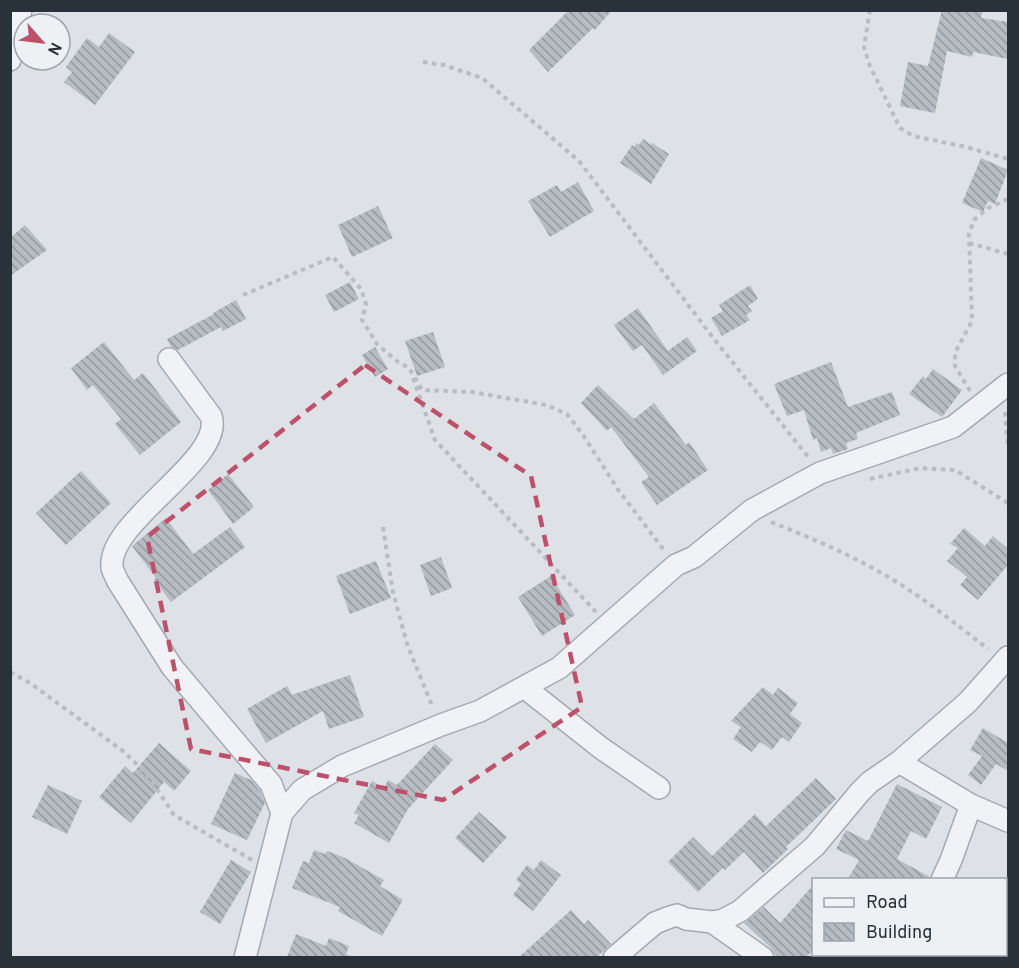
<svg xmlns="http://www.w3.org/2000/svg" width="1019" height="968" font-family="Overpass,sans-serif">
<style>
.building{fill:url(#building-back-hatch)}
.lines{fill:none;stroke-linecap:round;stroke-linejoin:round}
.street-casing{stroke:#a4a9af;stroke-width:24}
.path{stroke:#b9bcc1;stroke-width:4;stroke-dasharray:4.5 4.5;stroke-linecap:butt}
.street{stroke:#f1f2f5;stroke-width:21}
.marked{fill:none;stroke:#be516a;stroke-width:4.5;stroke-dasharray:12 8;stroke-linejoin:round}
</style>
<defs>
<pattern id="building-back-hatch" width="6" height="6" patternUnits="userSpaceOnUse" patternTransform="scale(1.5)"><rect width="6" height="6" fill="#b6bcc2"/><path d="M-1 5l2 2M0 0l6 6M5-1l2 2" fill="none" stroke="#94999f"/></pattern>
</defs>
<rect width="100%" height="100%" fill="#dee2e6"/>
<path class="building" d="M569,10H612L595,30L593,28L548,72L529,50Z
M942,10H983L981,18L1008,22V59L973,52L972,57L947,51L935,113L900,106L908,62L928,66Z
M109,33L135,52L95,105L64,82L72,72L66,67L87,38L99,47Z
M643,139L651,145L652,143L669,154L651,184L620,163L632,145L634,147L637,143L639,145Z
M981,158L1008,170L995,204L988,201L983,212L962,203Z
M578,182L594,211L550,237L528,201L557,185L561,192Z
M378,206L393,238L352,257L338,225Z
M25,225L47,250L10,276V238Z
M350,282L359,299L334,312L325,295Z
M750,285L758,299L748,306L752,311L746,315L750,320L722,336L711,318L723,311L719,305Z
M236,300L246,319L223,331L221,327L178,350L171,347L167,339L214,314L213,313Z
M638,308L668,351L687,337L697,351L663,375L642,345L633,351L614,325Z
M433,332L445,367L417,376L405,341Z
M104,342L134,380L143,373L181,422L140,455L115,424L121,419L93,385L87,390L71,368Z
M375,347L388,369L375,377L362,355Z
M831,362L848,407L892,392L900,415L856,433L858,439L846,443L848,449L833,454L831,448L821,452L817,438L813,440L804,410L787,416L774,384Z
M933,369L962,390L942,417L909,394L923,376L926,379Z
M598,385L634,419L654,403L686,445L689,442L708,470L657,505L641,482L649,477L611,427L607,431L581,403Z
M81,471L111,503L66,545L36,513Z
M228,474L254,507L233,524L208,490Z
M166,518L193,554L230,527L245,547L171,602L154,580L156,578L132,546Z
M964,528L985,546L993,536L1008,549V565L978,600L960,585L967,577L947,561L958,548L950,544Z
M441,557L452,588L431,596L420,565Z
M376,561L391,598L350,614L336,576Z
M551,576L575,615L542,636L518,597Z
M350,675L364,717L329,729L323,711L266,743L247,709L287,686L292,695Z
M763,687L773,695L778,688L798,703L790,714L802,723L789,742L782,737L772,750L760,742L752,752L733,739L741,727L731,721Z
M983,728L1008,743V771L996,764L981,785L968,775L982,756L970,750Z
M159,743L191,771L174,791L164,782L131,823L99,797L125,766L133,773Z
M435,744L453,760L408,809L389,843L354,823L359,815L354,813L372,781L384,788L388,780L397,785Z
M235,773L251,780L260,791L265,803L247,840L211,824Z
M816,778L836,799L786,847L788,849L763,873L744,852L725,870L723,868L698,892L668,862L693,837L712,856L755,814L766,826Z
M897,784L942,807L926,839L911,831L897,859L930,877V879H848L859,860L836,849L846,830L868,841Z
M48,785L82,801L67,834L32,817Z
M479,812L507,837L483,863L455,838Z
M314,850L325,854L327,851L345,858L384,880L380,886L403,900L382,936L338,911L340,907L292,888L303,861L309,863Z
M231,860L251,872L220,924L200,912Z
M541,860L561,875L533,911L513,895L521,884L516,880L527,865L534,870Z
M813,885V950L806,957H777L771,948L744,923L764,907L780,923Z
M571,910L584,924L588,920L611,944L597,957H519Z
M296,934L326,946L329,938L349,946L346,954L352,957H287Z"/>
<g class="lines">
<g class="street-casing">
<path id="street" d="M10,60L21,10
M169,359L211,416C226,459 107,521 112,567C112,571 116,576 117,580L172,667L271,784L282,813
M524,687L601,748L659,788
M899,762L971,805L1008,821
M942,880L951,860L971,805
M712,922L763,958
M245,958L282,813L302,790L342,766L441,725L480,711L559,668L676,565L694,557L752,510L820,473L953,427L1008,384
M614,958L655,923L670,917L677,915L686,919L712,922L723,920L740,911L815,846L860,792L870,782L899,762L968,702L1008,657
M905,958L906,954"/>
</g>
<path class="path" d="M870,10L864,47L869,64L900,128L913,136L966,147L1008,159
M423,62L444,65L482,78L579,161L714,339L809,458
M969,243L1008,254
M243,295L333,257L361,289L366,304L362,320L377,344L398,362L409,368L422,390L472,392L546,405L567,414L583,435L619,491L664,550
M413,378L435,440L596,612
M970,391L955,366V353L972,321L969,234L974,220L988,208L1008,199
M1005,412L1008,447
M870,479L920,468L955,470L1008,503
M771,522C809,537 847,553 883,574C919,594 956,624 988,649
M383,527L393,592L407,644L433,708
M10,672L30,683L123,751L147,774L174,815L252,860"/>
<use href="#street" class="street"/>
</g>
<path class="marked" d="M365,365L531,476L582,707L443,800L191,749L147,537Z"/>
<rect width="1019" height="968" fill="none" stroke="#29313b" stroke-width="24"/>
<rect x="812" y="878" width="195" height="78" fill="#edf1f4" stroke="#9fa4aa" stroke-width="1.5"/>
<rect x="824" y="898" width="30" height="9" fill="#f1f2f5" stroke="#9fa4aa" stroke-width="1.5"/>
<text x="866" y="908" font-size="18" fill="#29313b">Road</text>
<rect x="824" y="923" width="30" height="18" fill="url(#building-back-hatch)" stroke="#9fa4aa" stroke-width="1.5"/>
<text x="866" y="938" font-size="18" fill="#29313b">Building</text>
<g transform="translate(42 42) rotate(118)"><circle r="28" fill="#edf1f4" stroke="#9fa4aa" stroke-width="1.5"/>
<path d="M0-4.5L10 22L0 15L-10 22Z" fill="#be516a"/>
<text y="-9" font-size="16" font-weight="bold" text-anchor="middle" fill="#29313b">N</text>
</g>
</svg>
